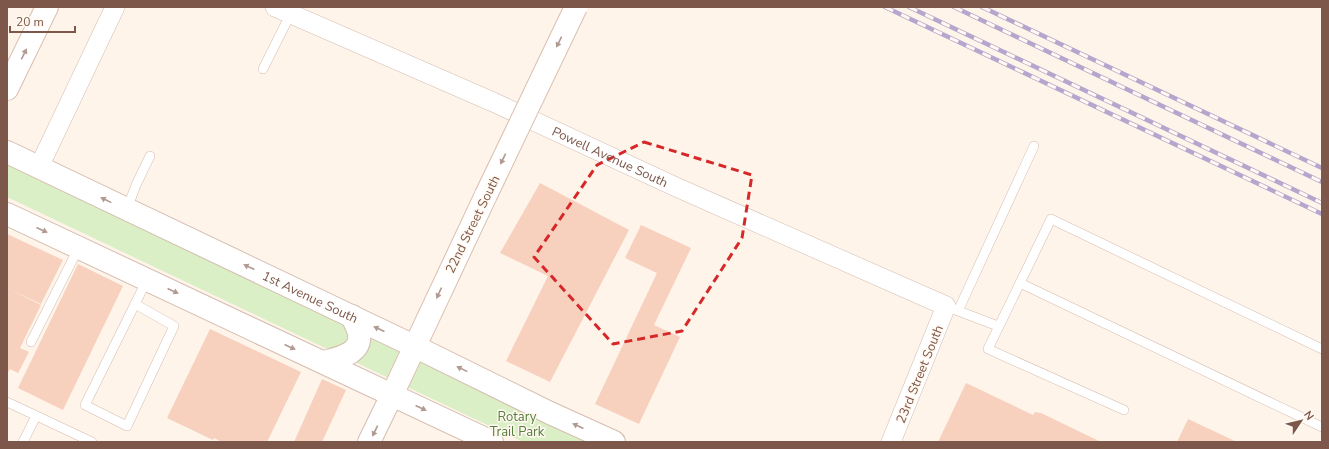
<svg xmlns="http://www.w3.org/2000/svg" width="1329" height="449" font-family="'Nunito Sans',sans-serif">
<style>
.green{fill:#daefc5}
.building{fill:#f7d0be}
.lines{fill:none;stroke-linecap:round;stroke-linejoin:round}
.service-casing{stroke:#d5bdb0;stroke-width:10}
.minor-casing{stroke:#d5bdb0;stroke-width:20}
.tertiary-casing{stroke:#d5bdb0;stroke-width:24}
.secondary-casing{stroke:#dbbeaf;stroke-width:24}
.service{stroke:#fff;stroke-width:9}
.minor{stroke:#fff;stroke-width:19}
.tertiary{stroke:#fff;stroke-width:22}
.secondary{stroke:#fff;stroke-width:22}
.rail-casing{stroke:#b6a5cc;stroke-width:4.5}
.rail{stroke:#fff9f2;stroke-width:3;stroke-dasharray:9;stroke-linecap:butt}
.secondary-bridge-casing{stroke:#dbbeaf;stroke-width:24;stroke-linecap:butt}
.secondary-bridge{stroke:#fff;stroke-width:22}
.oneway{fill:#b19a92}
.marked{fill:none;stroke:#d62828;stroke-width:3;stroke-dasharray:8 5;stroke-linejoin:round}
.labels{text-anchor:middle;stroke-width:3;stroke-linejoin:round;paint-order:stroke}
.street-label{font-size:13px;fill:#7d5749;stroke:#fff9f2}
.park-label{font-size:13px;fill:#567e3c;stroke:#fff9f2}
</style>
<rect width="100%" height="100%" fill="#fef4ea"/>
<path class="green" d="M7,164L592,442H523L7,197Z"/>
<path class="building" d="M540,183L629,230L550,382L506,361L548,276L500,253Z
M641,225L691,248L654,325L680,337L639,424L595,404L657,273L625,258Z
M7,234L63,260L41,304L7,288Z
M78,264L123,286L63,410L18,388Z
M7,288L41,305L20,348L29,352L18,373L10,369L7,374Z
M210,329L301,372L267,442H222L214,438L213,440L167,418Z
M322,379L346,390L322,442H294Z
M966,383L1033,415L1035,412L1041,413L1101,442H938Z
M1188,419L1237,442H1177Z"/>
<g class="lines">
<g class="service-casing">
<path id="service" d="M263,69L291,13
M127,209L136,185L150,156
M1020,283L1322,427
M135,304L174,326L127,426L85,405L135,304L147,280
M953,309L998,326
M958,311L1034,146
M31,342L79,247
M7,402L92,442
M1124,410L988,349L1051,219L1322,349
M23,442L36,416"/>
</g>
<g class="minor-casing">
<g id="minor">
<path id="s1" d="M275,7L493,102L676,187L946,306L891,442"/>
<path d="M39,167L115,7"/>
</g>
</g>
<g class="tertiary-casing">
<g id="tertiary">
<path id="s2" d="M7,152L414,346L550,413L614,442"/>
<path d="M7,214L492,442"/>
<path d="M324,362C338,358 362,354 359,334C358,328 354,322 352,316"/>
<path d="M369,442L392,395"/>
</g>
</g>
<g class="secondary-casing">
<path id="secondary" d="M7,89L47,7
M392,395L486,195"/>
</g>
<use href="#service" class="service"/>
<use href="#minor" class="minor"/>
<use href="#tertiary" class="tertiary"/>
<use href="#secondary" class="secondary"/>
<g class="rail-casing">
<path id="rail" d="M885,7L1322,214
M909,7L1322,203
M954,7L1322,182
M982,7L1322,168"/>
</g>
<use href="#rail" class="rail"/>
<g class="secondary-bridge-casing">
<path id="secondary-bridge" d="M486,195L576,7"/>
</g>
<use href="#secondary-bridge" class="secondary-bridge"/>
</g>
<defs><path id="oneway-solid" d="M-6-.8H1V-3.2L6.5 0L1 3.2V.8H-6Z"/></defs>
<g class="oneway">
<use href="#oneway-solid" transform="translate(559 42) rotate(116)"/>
<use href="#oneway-solid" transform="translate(24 54) rotate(-64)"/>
<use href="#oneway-solid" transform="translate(503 159) rotate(116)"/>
<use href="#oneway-solid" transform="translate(106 200) rotate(-154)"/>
<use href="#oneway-solid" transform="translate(42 230) rotate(25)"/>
<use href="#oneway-solid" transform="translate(249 267) rotate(-155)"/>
<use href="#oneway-solid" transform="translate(173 291) rotate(25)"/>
<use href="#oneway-solid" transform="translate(439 293) rotate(115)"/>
<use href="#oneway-solid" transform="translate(379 329) rotate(-155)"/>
<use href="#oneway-solid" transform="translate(290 347) rotate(25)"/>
<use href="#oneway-solid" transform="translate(462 369) rotate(-154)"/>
<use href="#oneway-solid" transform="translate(421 408) rotate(25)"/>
<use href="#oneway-solid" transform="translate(578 426) rotate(-155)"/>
<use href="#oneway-solid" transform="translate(375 431) rotate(116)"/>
</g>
<path class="marked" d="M644,142L752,175L742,238L682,331L613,344L534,257L597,165Z"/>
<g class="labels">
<g class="street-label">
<text dy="5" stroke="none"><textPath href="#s1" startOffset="367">Powell Avenue South</textPath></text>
<text transform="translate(472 224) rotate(-64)" y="5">22nd Street South</text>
<text dy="5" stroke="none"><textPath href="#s2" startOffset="336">1st Avenue South</textPath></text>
<text transform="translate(919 374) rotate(-68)" y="5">23rd Street South</text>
</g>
<g class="park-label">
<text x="517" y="421">Rotary<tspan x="517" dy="15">Trail Park</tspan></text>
</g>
</g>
<rect width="1329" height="449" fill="none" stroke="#7d5749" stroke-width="16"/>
<g transform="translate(1301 421) rotate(55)" stroke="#fff9f2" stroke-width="3" paint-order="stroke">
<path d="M0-3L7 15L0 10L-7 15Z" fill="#7d5749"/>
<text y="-6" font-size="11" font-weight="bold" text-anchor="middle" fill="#7d5749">N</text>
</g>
<path d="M10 26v6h65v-6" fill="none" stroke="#7d5749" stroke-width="2"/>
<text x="16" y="26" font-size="12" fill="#7d5749" stroke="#fff9f2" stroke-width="3" paint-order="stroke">20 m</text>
</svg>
